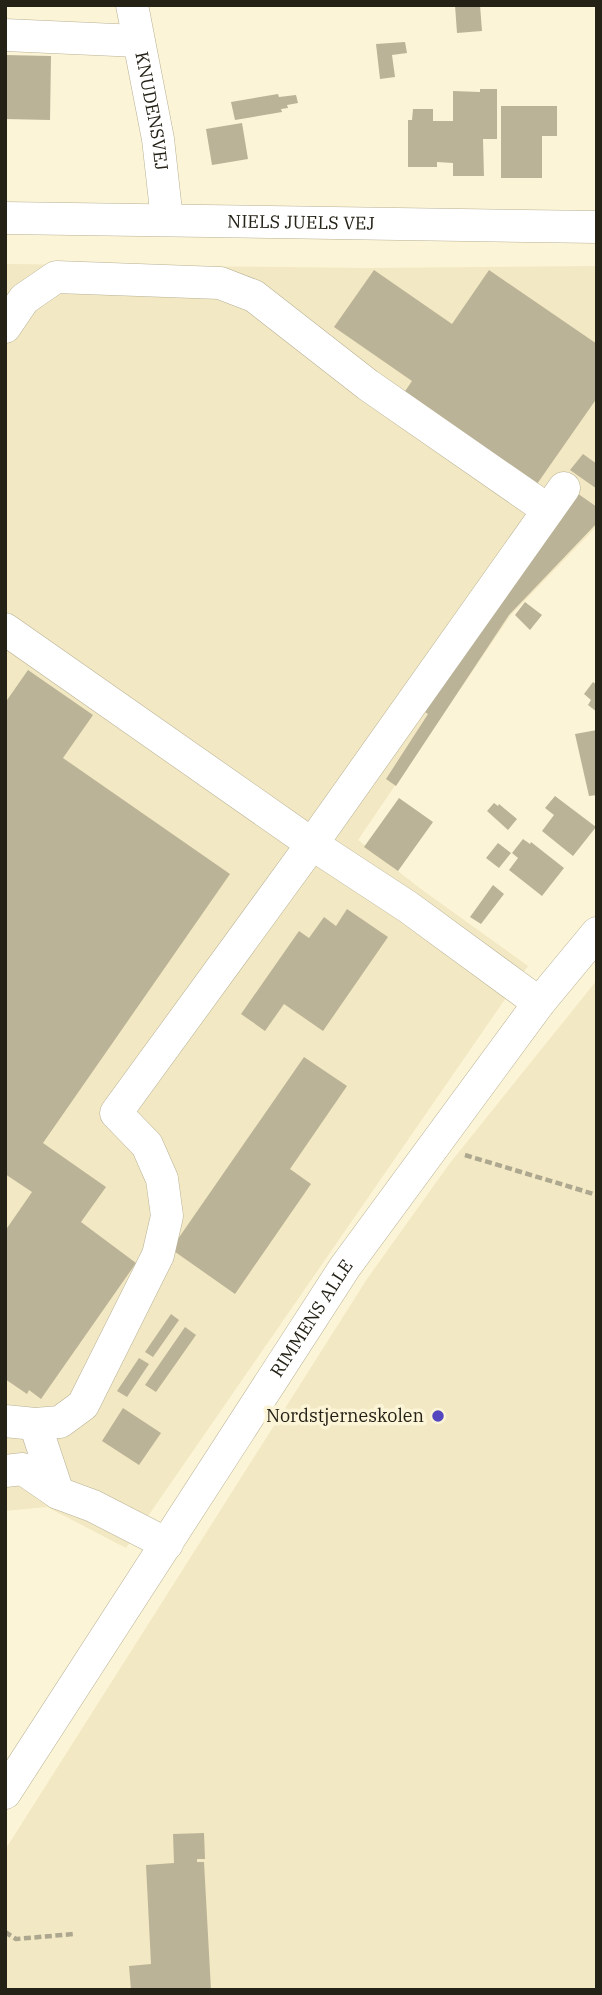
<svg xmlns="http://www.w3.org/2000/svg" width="602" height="1995" font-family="'IBM Plex Serif',serif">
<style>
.built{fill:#f2e8c3}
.building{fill:#bbb397}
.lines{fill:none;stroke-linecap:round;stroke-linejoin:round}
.minor-casing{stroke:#b8b195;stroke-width:33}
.path{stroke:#ada790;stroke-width:4.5;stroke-dasharray:7 3.5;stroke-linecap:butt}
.minor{stroke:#fff;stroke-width:32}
.poi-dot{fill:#5446be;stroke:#fcf4d6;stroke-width:2.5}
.labels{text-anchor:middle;stroke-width:7;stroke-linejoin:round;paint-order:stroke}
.street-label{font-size:18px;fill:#242116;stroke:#fcf4d6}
.poi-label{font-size:18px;fill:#242116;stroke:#fcf4d6;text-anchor:end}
</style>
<rect width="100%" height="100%" fill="#fcf4d6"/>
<path class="built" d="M5,264L370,268L597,266V526L510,616L358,840L421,889L528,966L126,1548L47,1507L5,1511Z
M597,980V1990H5V1850L367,1279L450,1163Z"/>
<path class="building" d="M455,5H480L482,31L457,33Z
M405,42L407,53L392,55L395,77L380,79L376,44Z
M5,55L51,56L50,120L5,119Z
M480,89H497V139H483L484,176H453V163L437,162V167H408V120H412L413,109H433V121H453V91L480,92Z
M278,94L279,97L296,95L298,103L287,105L288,108L281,109L282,112L235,120L231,102Z
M501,106H557V136H542V178H501Z
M242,123L248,159L212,165L206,129Z
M374,270L452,324L489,270L597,344V398L530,494L397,403L412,381L334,327Z
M583,454L597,464V489L570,470Z
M574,491L597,507V523L509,615L396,786L386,779L428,714L420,709Z
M525,602L542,615L530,630L515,615Z
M28,670L93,715L63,758L230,874L43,1143L106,1187L81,1222L136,1263L41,1399L29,1390L27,1394L5,1379V1231L32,1192L5,1174V703Z
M593,682L597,685V712L588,705L591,700L584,694Z
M597,730V795L589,796L575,734Z
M555,796L596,827L573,856L542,831L554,815L545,808Z
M399,798L433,822L398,871L364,847Z
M494,803L498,806L499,804L517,819L508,830L487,811Z
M523,839L530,844L531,842L564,868L542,896L509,870L518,858L512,853Z
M498,843L511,853L499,868L486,858Z
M493,885L504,894L481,924L470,917Z
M347,909L388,937L323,1031L284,1004L265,1031L241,1014L299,931L309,938L324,917L336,926Z
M304,1057L347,1086L290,1169L311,1184L235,1294L171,1249Z
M171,1314L179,1320L153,1357L145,1352Z
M185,1327L196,1335L156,1392L145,1385Z
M139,1358L149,1364L127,1397L117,1391Z
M123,1408L161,1433L139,1465L102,1441Z
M204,1833L205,1859H197V1862H204L211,1990H131L129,1966L151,1964L146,1865L174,1863L173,1834Z"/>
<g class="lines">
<g class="minor-casing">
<g id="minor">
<path id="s1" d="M132,5L158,139L167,220"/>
<path d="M5,35L138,41"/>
<path id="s2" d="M5,218L597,227"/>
<path d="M5,327L24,299L56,277L220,283L254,296L368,385L548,510"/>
<path d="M5,629L312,844L408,907L539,1003"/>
<path d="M5,1421L35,1424L60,1422L83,1405L158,1255L167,1216L162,1179L147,1145L116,1113L312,844L564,488"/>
<path d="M35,1424L58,1493"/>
<path d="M5,1471L23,1469L58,1493L93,1506L167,1544"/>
<path id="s3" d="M5,1793L345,1267L539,1003L597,933"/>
</g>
</g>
<path class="path" d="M465,1155L597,1195
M5,1932L16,1939L74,1934"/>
<use href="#minor" class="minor"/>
</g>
<circle class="poi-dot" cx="438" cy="1416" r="7"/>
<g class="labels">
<g class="street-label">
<text dy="6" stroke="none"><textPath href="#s1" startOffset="108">KNUDENSVEJ</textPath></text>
<text dy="6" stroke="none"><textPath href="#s2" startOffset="296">NIELS JUELS VEJ</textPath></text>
<text dy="6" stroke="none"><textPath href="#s3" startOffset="565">RIMMENS ALLE</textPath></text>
</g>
<g class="poi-label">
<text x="424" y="1422">Nordstjerneskolen</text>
</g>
</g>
<rect width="602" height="1995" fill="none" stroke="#242116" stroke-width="14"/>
</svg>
